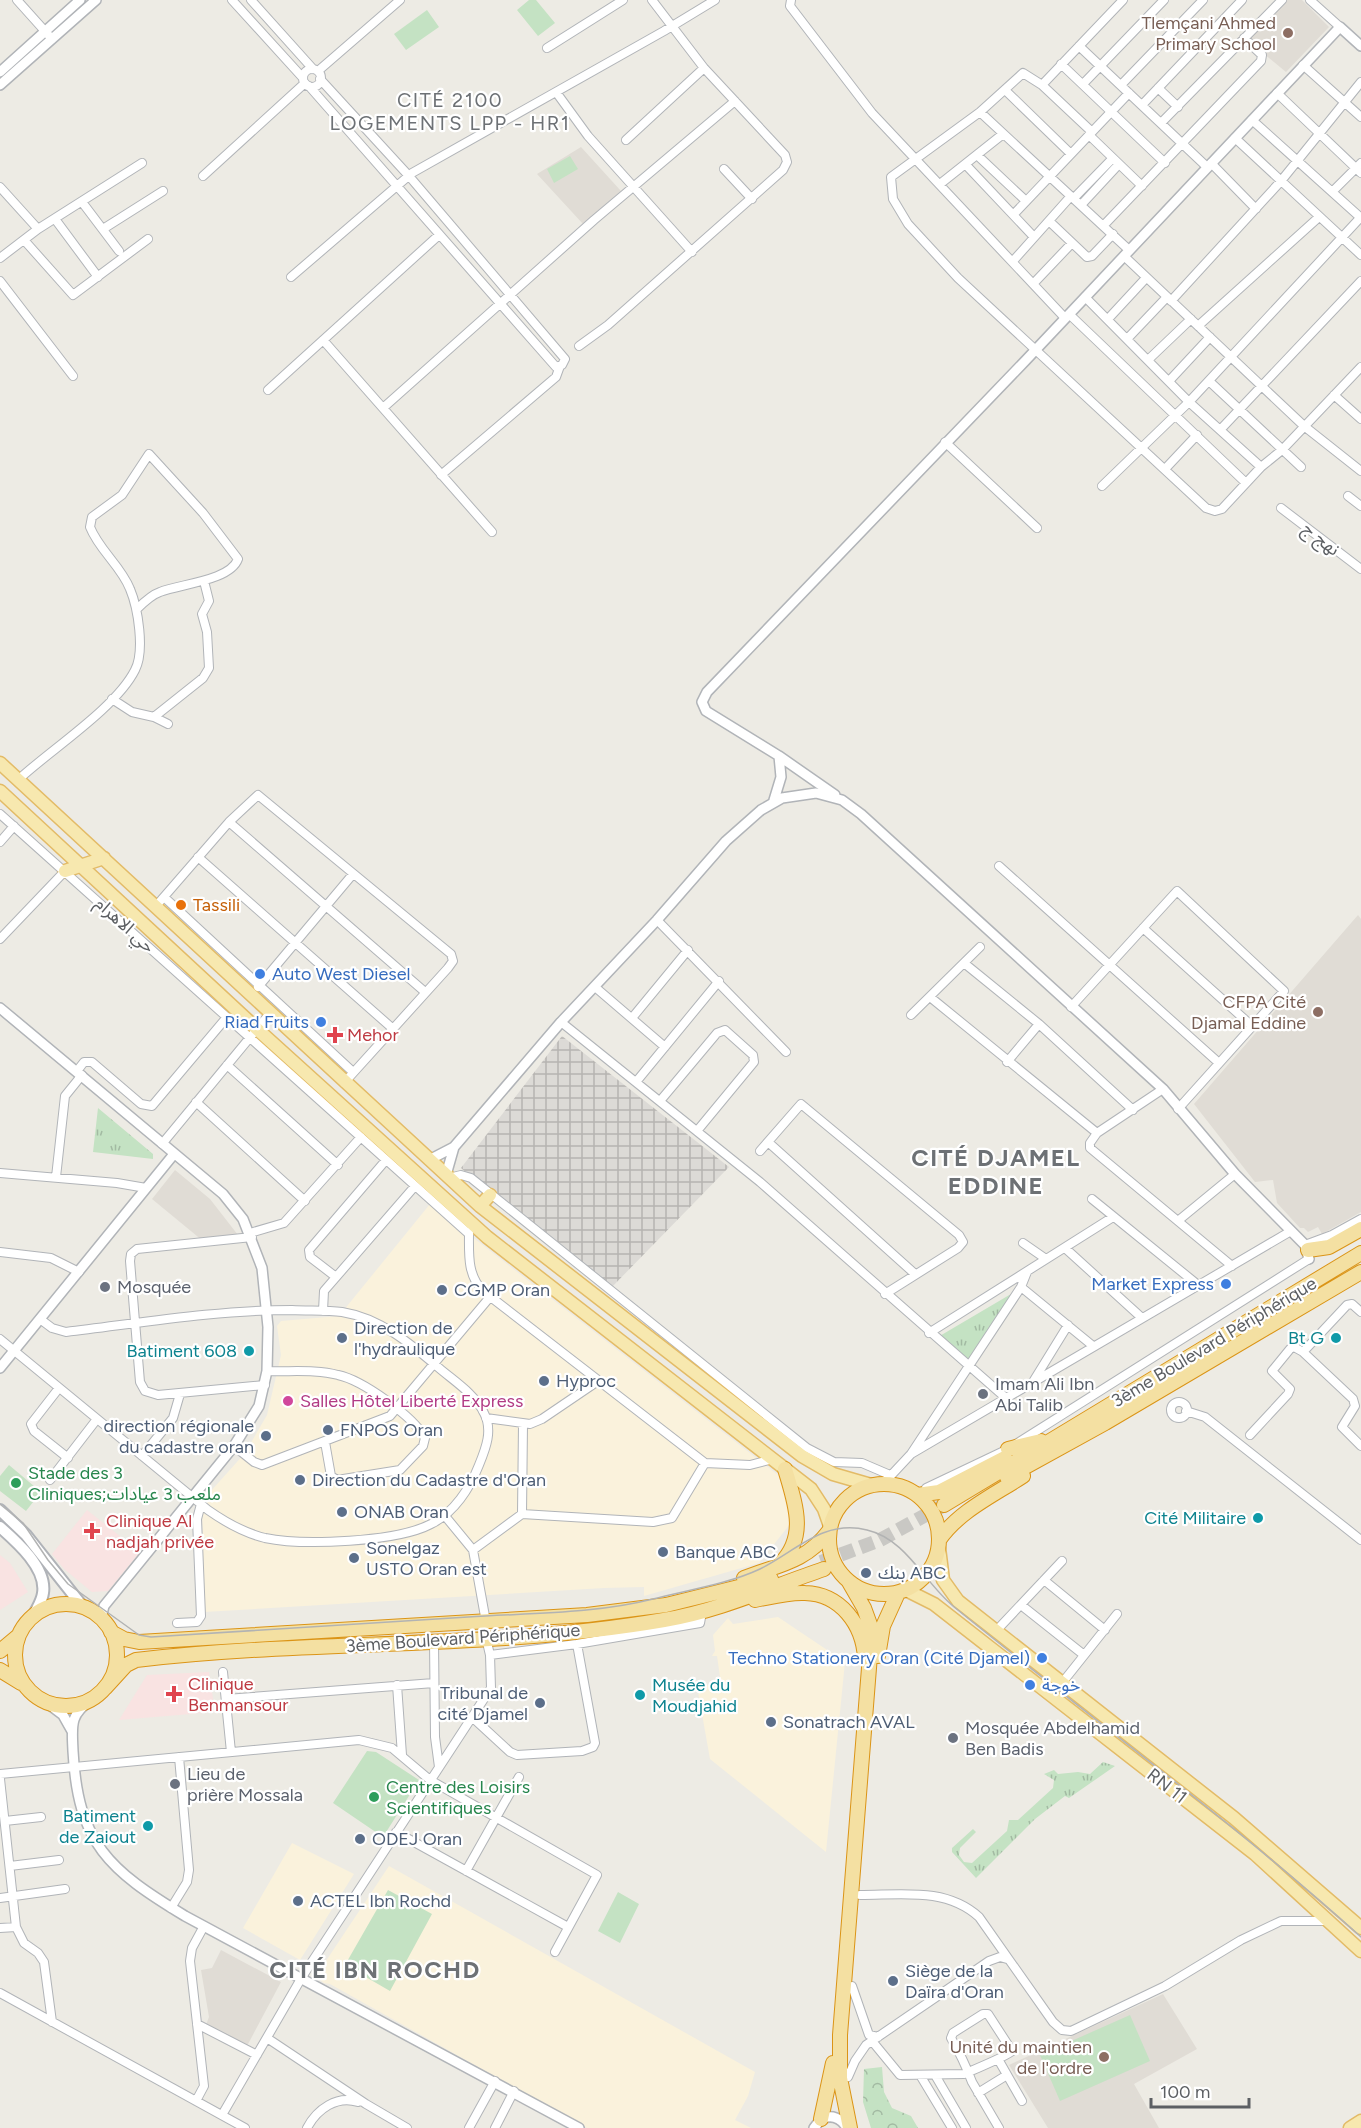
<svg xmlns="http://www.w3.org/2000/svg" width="1361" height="2128" font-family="Figtree,'Noto Sans Arabic',sans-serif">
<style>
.commercial{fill:#faf2dc}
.industrial{fill:url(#industrial-grid)}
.education{fill:#e0dcd5}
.medical{fill:#f9e3e2}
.grass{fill:url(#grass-tufts)}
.forest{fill:url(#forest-crowns)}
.garden{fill:#c4e2c3}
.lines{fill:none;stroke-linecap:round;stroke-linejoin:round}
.trunk-tunnel{stroke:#c9c8c4;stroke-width:14;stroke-dasharray:14 7;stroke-linecap:butt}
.minor-casing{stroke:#b1b4b8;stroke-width:10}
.tertiary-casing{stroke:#b1b4b8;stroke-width:12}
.secondary-casing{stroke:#b0b3b8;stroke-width:14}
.primary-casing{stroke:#e3bb67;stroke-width:15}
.trunk-casing{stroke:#db9416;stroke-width:16}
.minor{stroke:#fff;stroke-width:8}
.tertiary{stroke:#fff;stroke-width:9}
.secondary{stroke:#fff;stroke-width:10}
.primary{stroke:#f7e8af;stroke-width:12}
.trunk{stroke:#f4e0a2;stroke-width:14}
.tram{stroke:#b2b3b3;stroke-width:1.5}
.education-dot{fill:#8d6e63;stroke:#fff;stroke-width:2}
.food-dot{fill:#e8710a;stroke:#fff;stroke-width:2}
.shop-dot{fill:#3f7fe0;stroke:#fff;stroke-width:2}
.health-dot{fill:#e0444e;stroke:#fff;stroke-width:2}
.worship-dot{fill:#6b7280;stroke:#fff;stroke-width:2}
.service-dot{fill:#5c6f8a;stroke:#fff;stroke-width:2}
.culture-dot{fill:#0f9aa8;stroke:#fff;stroke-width:2}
.hotel-dot{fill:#d1479c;stroke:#fff;stroke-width:2}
.leisure-dot{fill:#2e9e5b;stroke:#fff;stroke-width:2}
.labels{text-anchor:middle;stroke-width:4.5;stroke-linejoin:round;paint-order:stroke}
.education-label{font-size:18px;fill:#785e54;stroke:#fff;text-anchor:end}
.street-label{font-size:18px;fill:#5c5f63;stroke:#fff}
.food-label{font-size:18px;fill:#c56008;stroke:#fff;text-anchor:start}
.shop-label{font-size:18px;fill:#366cbe;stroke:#fff;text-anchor:end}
.health-label{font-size:18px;fill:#be3a42;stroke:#fff;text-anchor:start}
.worship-label{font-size:18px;fill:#5b616d;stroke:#fff;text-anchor:start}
.service-label{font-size:18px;fill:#4e5e75;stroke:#fff;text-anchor:start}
.culture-label{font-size:18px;fill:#0d838f;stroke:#fff;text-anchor:end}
.hotel-label{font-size:18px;fill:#b23c85;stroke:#fff;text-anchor:start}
.leisure-label{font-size:18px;fill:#27864d;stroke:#fff;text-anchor:start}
.neighbourhood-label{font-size:20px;letter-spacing:1.5px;fill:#6d7175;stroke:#fff}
.district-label{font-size:24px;font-weight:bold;letter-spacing:1.5px;fill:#6d7175;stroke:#fff}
</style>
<defs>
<pattern id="industrial-grid" width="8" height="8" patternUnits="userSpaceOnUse" patternTransform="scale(1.5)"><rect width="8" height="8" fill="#dcdad6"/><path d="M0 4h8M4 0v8" fill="none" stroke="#b6b4b1"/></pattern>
<pattern id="grass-tufts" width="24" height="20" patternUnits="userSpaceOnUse" patternTransform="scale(1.5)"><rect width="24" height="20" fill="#c4e2c3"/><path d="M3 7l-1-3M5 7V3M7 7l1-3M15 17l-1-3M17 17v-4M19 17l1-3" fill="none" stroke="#a2baa2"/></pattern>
<pattern id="forest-crowns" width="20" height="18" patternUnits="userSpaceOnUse" patternTransform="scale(1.5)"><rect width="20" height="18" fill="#c4e2c3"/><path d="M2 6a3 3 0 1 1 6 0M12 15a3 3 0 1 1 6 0" fill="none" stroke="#a2baa2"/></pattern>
</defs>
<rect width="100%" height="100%" fill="#edebe4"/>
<path class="commercial" d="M430,1204L787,1482L795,1518L759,1563L644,1596V1587L604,1588L204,1612L202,1501L245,1453L267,1415L281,1355L277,1326L281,1321L339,1316Z
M778,1617L845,1662L826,1852L710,1759L697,1686L721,1684L717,1656H712L715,1651L713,1635L728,1618L733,1624Z
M292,1843L354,1874L300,1960L243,1928Z
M389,1866L755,2072L748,2096L735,2120L751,2128H587L330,1984L324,1983L316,1976Z"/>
<path class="industrial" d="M562,1036L729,1167L610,1289L506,1207L461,1168Z"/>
<path class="education" d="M1283,0H1302L1329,27L1286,72L1246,39Z
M581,147L621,191L583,224L537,174Z
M1358,915L1361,919V1212L1322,1234L1318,1227L1308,1232L1304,1228H1300L1277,1203L1273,1180L1255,1182L1194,1104Z
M175,1170L210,1199L238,1235L203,1241L152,1199Z
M221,1950L281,1982L247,2046L206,2025L209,2017L201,1970L212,1968Z
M1163,1994L1197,2049L1134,2084L1159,2128H1048L1009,2065Z"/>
<path class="medical" d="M87,1510L140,1552L108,1591L92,1592L64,1569L52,1554Z
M0,1555L10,1563L28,1592L0,1610Z
M209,1672L215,1712L119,1720L147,1675Z"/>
<path class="grass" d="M98,1108L153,1154V1159L93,1152Z
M1011,1294L969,1362L938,1337Z
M1103,1762L1115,1766L1069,1798L1065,1796L1035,1819L976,1878L952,1852V1848L973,1829L976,1832L960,1848L959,1855L964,1862L972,1863L1007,1831L1009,1820H1018L1053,1788L1054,1780L1044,1774L1054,1770L1058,1774L1078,1772L1090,1774Z"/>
<path class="forest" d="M882,2067L884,2092L892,2108L911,2116L918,2128H871L863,2102L864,2069Z"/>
<path class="garden" d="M529,0H536L555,23L538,36L517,10Z
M427,10L439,27L406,50L394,34Z
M570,156L578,169L554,183L547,169Z
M9,1465L41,1492L26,1511L0,1491V1476Z
M367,1751L376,1752L419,1780L383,1837L333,1803Z
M388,1890L432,1914L390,1991L345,1965Z
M618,1892L639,1904L620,1943L598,1931Z
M1130,2015L1150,2061L1060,2101L1040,2055Z"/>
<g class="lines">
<path class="trunk-tunnel" d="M821,1562L880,1540L944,1505"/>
<g class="minor-casing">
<path id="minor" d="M17,0L52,39
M232,0L303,78
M251,0L313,69
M791,0L790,6L872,113L1065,318
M1310,0L1340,27
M1079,46L1207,167
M547,48L623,0
M1061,64L1165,163
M1303,65L1361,117
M303 78a9 9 0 1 1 18 0a9 9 0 1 1-18 0Z
M318,71L400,0
M1083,84L1164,0
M1042,85L1123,0
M1121,85L1203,0
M309,86L556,367L562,365L565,359L409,176L320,79
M1158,88L1178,107
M1005,90L1071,154
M556,92L588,136L692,252
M1277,93L1361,173
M1142,105L1242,0
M980,112L1129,250
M1252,120L1361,218
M1161,123L1282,0
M1092,132L1042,85L1023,73L980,112L891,177L893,199L908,224L958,278L1206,508L1215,511L1222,509L1261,467
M1089,135L1142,186
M1235,138L1361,255
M626,140L704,68
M977,155L1026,201
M1211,163L1256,209
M966,165L1034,237
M724,169L752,199
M203,176L305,83
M940,184L1003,134
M0,187L38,229
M1333,191L1361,163
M1074,198L1113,158
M82,202L119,251
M1081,205L1119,164
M1014,214L1129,93
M55,219L98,277
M1049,221L1087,257L1092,256L1113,234
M1104,225L1261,61L1262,55L1244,38
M103,229L163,191
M24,240L73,295L148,239
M1124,256L1304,426L1361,471
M0,258L38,229L142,163
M1013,261L1071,196
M291,277L412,173L664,31L715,0
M0,281L73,376
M1033,284L1072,243
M1085,297L1189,402L1261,467L1282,450L1361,367
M1171,301L1281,181L1361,82
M1069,314L1246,483
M1108,319L1146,278
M1198,326L1319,217
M1128,338L1167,297
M323,340L492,532
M579,346L608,325L783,170L787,162L785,155L704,68L652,0
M1149,359L1191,319
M1170,380L1210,337
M1209,381L1301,467
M268,390L439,235
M1334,395L1361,419
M383,408L594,220L735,101
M1220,430L1361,281
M945,442L1037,528
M1165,469L1197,435
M441,475L556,377L560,366
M1102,486L1189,402L1361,217
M1348,496L1361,506
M1281,508L1361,569
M112,699L132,712L154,717L168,724
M154,717L203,678L209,668L207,632L202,614L209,601L204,581
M18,780C50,750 116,708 135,670C145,651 138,608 130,589C121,566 99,550 90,527L92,517L122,495L149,454L203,513L238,559C230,581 179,584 160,592C151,595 143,603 137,609
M0,814L469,1234
M229,822L425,992
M0,842L14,826
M198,857L392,1028
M999,866L1219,1063
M164,897L353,1072
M156,906L229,822L258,795L451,954L453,961L448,968L344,1083
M657,920L786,1052
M1143,928L1252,1026
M0,939L65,871
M964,963L1039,1024L1133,1110
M258,987L353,874
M595,987L665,1047
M930,997L1097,1133
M1071,1007L1177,891L1284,991L1178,1109
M911,1015L980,947
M632,1018L688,950
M561,1022L760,1182L1007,1399
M1007,1062L1039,1024
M227,1065L338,1165
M77,1071L84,1062H92L141,1104L152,1106L227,1017
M636,1082L719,981
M1163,1089L1097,1133L1090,1143V1148L1232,1266
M660,1101L717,1033L725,1030L753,1055L754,1062L697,1131
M196,1102L305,1201
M768,1142L915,1274
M162,1144L271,1012
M760,1151L801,1104L959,1235L963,1242L958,1248L885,1294
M0,1173L117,1183L146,1188
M56,1177L65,1096L82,1075
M449,1178L461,1175L471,1178L807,1448L834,1462L862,1463L890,1475
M1092,1199L1198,1285
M1179,1220L1235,1174
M469,1232C469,1254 467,1275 483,1291L705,1463L750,1465L773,1459
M250,1233L284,1223L361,1137
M252,1237L137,1249L131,1254L130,1261L140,1382L145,1391L158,1395L265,1385
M1023,1243L1046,1259
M1305,1245L1332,1235L1361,1219
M1065,1248L1142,1318
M0,1252L51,1258L79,1272
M336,1277L310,1257L309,1250L386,1160
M1021,1287L1093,1346
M323,1311L324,1291L415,1186
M929,1333L1113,1217
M0,1339L208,1510C225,1522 245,1533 265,1538C303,1546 397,1542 431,1524C454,1513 470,1488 479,1465C486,1448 493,1430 484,1413C475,1394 454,1381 439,1368C411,1344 380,1318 342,1312C326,1310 308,1311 292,1310C217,1310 141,1323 66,1332L52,1328L40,1319
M1303,1352L1347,1305L1352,1304L1361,1312
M267,1371C290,1372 316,1369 338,1375C362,1380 413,1416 425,1438L423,1446L400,1470L337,1480L331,1476L325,1442
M1031,1385L1068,1325
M59,1388L31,1424L34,1431L68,1458
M1171 1410a8 8 0 1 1 16 0a8 8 0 1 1-16 0Z
M1186,1411L1205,1417L1361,1540
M486,1418L530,1424L542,1419L598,1381
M1250,1435L1288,1394L1290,1389L1272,1371L1290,1349L1294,1347L1303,1352L1353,1399L1355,1406L1342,1427L1361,1446
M234,1446L254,1462L262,1465L390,1416L490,1297
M911,1454L1291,1231
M142,1456L173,1418L180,1394
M50,1480L97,1419
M883,1484L911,1454L1021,1287L1027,1272
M926,1488L1008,1449L1309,1259
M522,1514L523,1424
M445,1516L473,1550L486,1622
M473,1550L522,1514L653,1522L672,1518L705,1463
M1044,1580L1105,1630
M1021,1605L1084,1655
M177,1623L197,1622L201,1616L197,1519L201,1504
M996,1631L1062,1561
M434,1641L435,1737L439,1767
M490,1655L577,1644L700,1623L702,1612
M223,1672L231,1752
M1062,1683L1117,1614
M397,1685L402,1755
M226,1699L434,1683
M472,1717L510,1752L517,1755L582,1751L593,1747L595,1743L577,1644
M0,1774L359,1740L392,1748L430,1780L597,1875L555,1952
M0,1779L16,1927L24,1943L38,1953L44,1962L52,2022
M5,1821L41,1817
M396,1832L568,1927
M10,1866L59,1860
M466,1871L519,1777
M860,1895C901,1895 946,1887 979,1917L1053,2022L1062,2030L1071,2031L1165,1986L1241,1940L1281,1921H1328
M0,1898L65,1889
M171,1908L187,1882L189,1870L179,1757
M0,1928L16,1927
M852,1986L869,2035L878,2037
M0,1993L245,2128
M197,2024L257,2055
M267,2038L366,2104L407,2128
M872,2041L900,2075L964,2074C971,2071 1009,2055 1012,2051L988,2014H983L953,2033L951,2038C960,2053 966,2066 972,2082L999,2128
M998,2059L1022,2101
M920,2075L952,2128
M935,2075L966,2128
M848,2077L855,2061L866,2045L989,1961L1000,1957L1007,1959
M978,2093L1007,2075
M196,2101L204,2086L190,1961L192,1948L204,1926
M222,2115L302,1977L491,1688L490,1655L486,1638
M307,2128C317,2109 337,2095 358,2102
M469,2128L495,2081
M495,2128L514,2091"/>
</g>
<g class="tertiary-casing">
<path id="tertiary" d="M0,72L80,0
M0,85L96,0
M835,795L779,756L706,711L702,702L707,692L1026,360L1340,27L1361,46
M774,800L781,777L779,756
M0,1008L223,1194L243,1219L262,1268L268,1327L267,1371L259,1406L234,1446L104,1606L101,1618
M429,1160L454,1147
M446,1175L454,1147L561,1022L657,920L726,841L761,810L782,798L816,793L842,800L861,814L1163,1089L1235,1174L1305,1245L1309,1259
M0,1368L174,1154
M91,1700C69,1715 72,1726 73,1751C78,1844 109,1870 185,1916L579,2128
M47,1703L63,1715L72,1731
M814,2128L821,2119C832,2114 841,2118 847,2128"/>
</g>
<g class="secondary-casing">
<path id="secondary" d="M0,1510L26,1535L83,1607
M0,1527C17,1542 47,1568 43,1593C42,1601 37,1608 34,1615"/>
</g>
<g class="primary-casing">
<path id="primary" d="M0,763L480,1206L802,1456L833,1474L871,1485
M0,791L257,1029L487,1237L811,1489L824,1509L830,1526
M65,871L104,858
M480,1206L490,1195
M939,1548L943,1580L958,1601L1234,1818L1361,1928
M906,1590L934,1604L1255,1854L1361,1951
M1350,2128L1361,2121"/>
</g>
<g class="trunk-casing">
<path id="trunk" d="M1308,1250L1329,1247L1361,1229
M1008,1449L1041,1441
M1007,1477L1105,1423L1361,1272
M829 1539a55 55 0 1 1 110 0a55 55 0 1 1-110 0Z
M917,1495L939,1492L1005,1458
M944,1505L1361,1253
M939,1540C959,1511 994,1495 1023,1476
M780,1564C808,1536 795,1503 785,1469
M744,1578C778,1565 806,1562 829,1531
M849,1582L864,1608L872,1630L840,2035V2078L850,2128
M755,1600C771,1597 789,1592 805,1593C841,1594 863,1625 865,1658
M15 1655a51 51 0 1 1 102 0a51 51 0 1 1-102 0Z
M111,1632L124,1639L139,1642L587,1615L666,1605L771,1579
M0,1651L17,1637
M878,1656L883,1626L898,1593
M0,1670L21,1683
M105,1688L126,1665L136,1660C311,1639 490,1650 664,1620C719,1611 771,1587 824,1569
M821,2119L833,2063"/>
</g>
<use href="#minor" class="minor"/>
<use href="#tertiary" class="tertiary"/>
<use href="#secondary" class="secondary"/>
<use href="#primary" class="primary"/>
<use href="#trunk" class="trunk"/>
<path class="tram" d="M0,1504L23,1523L48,1560L68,1584L139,1635L151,1637C256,1631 362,1624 468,1617C529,1613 594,1614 653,1599C688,1590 728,1584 760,1569C795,1552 823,1519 867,1530C906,1539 924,1582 953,1606C1089,1717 1231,1820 1361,1937"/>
</g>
<g class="education-dot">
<circle cx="1288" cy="33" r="6"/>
<circle cx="1318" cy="1012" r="6"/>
<circle cx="1104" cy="2057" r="6"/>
</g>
<circle class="food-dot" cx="181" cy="905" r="6"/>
<g class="shop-dot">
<circle cx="260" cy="974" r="6"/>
<circle cx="321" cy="1022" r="6"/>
<circle cx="1226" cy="1284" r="6"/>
<circle cx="1042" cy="1658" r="6"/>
<circle cx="1030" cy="1685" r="6"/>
</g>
<g class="health-dot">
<path d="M332 1026h6v6h6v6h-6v6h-6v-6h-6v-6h6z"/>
<path d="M89 1522h6v6h6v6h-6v6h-6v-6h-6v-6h6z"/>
<path d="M171 1685h6v6h6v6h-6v6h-6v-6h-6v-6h6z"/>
</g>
<g class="worship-dot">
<circle cx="105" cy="1287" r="6"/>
<circle cx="983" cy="1394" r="6"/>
<circle cx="953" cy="1738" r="6"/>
<circle cx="175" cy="1784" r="6"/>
</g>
<g class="service-dot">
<circle cx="442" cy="1290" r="6"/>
<circle cx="342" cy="1338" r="6"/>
<circle cx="544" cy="1381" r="6"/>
<circle cx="328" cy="1430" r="6"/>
<circle cx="266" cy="1436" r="6"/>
<circle cx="300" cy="1480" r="6"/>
<circle cx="342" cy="1512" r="6"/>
<circle cx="663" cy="1552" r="6"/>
<circle cx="354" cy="1558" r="6"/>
<circle cx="866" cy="1573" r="6"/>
<circle cx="540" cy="1703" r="6"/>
<circle cx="771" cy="1722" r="6"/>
<circle cx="360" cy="1839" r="6"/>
<circle cx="298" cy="1901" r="6"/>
<circle cx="893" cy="1981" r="6"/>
</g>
<g class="culture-dot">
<circle cx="1336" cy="1338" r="6"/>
<circle cx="249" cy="1351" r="6"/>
<circle cx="1258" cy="1518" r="6"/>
<circle cx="640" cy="1695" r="6"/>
<circle cx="148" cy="1826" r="6"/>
</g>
<circle class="hotel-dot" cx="288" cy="1401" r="6"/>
<g class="leisure-dot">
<circle cx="16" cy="1483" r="6"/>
<circle cx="374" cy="1797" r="6"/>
</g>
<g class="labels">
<g class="education-label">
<text x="1276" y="29">Tlemçani Ahmed<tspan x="1276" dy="21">Primary School</tspan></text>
<text x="1306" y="1008">CFPA Cité<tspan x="1306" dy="21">Djamal Eddine</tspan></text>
<text x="1092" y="2053">Unité du maintien<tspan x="1092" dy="21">de l'ordre</tspan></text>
</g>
<g class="street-label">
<text transform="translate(1321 539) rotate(38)" y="6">نهج ج</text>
<text transform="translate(125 925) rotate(42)" y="6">حي الاهرام</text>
<text transform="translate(1214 1342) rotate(-31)" y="6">3ème Boulevard Périphérique</text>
<text transform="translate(463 1638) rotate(-4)" y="6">3ème Boulevard Périphérique</text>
<text transform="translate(1167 1786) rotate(38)" y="6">RN 11</text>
</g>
<g class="food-label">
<text x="193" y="911">Tassili</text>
</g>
<g class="shop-label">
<text x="272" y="980" text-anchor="start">Auto West Diesel</text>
<text x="309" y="1028">Riad Fruits</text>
<text x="1214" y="1290">Market Express</text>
<text x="1030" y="1664">Techno Stationery Oran (Cité Djamel)</text>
<text x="1042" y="1691" text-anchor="start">خوجة</text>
</g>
<g class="health-label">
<text x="347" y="1041">Mehor</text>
<text x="106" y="1527">Clinique Al<tspan x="106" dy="21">nadjah privée</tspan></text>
<text x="188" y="1690">Clinique<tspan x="188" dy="21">Benmansour</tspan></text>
</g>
<g class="worship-label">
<text x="117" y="1293">Mosquée</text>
<text x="995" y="1390">Imam Ali Ibn<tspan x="995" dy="21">Abi Talib</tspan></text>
<text x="965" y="1734">Mosquée Abdelhamid<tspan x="965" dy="21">Ben Badis</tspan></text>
<text x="187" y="1780">Lieu de<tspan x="187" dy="21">prière Mossala</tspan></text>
</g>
<g class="service-label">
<text x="454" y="1296">CGMP Oran</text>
<text x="354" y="1334">Direction de<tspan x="354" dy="21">l'hydraulique</tspan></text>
<text x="556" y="1387">Hyproc</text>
<text x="254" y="1432" text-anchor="end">direction régionale<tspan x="254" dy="21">du cadastre oran</tspan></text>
<text x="340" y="1436">FNPOS Oran</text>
<text x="312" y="1486">Direction du Cadastre d'Oran</text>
<text x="354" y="1518">ONAB Oran</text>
<text x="366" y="1554">Sonelgaz<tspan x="366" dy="21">USTO Oran est</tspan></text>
<text x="675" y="1558">Banque ABC</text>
<text x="878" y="1579">بنك ABC</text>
<text x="528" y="1699" text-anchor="end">Tribunal de<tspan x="528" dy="21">cité Djamel</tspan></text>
<text x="783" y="1728">Sonatrach AVAL</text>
<text x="372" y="1845">ODEJ Oran</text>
<text x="310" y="1907">ACTEL Ibn Rochd</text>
<text x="905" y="1977">Siège de la<tspan x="905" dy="21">Daïra d'Oran</tspan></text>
</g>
<g class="culture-label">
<text x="1324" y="1344">Bt G</text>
<text x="237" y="1357">Batiment 608</text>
<text x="1246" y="1524">Cité Militaire</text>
<text x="652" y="1691" text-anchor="start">Musée du<tspan x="652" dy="21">Moudjahid</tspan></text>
<text x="136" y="1822">Batiment<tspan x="136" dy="21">de Zaiout</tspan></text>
</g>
<g class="hotel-label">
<text x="300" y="1407">Salles Hôtel Liberté Express</text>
</g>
<g class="leisure-label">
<text x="28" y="1479">Stade des 3<tspan x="28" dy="21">Cliniques;ملعب 3 عيادات</tspan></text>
<text x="386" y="1793">Centre des Loisirs<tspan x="386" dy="21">Scientifiques</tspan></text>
</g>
<g class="neighbourhood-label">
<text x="450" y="107">CITÉ 2100<tspan x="450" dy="23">LOGEMENTS LPP - HR1</tspan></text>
</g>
<g class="district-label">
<text x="996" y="1166">CITÉ DJAMEL<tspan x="996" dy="28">EDDINE</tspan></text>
<text x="375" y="1978">CITÉ IBN ROCHD</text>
</g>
</g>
<path d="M1151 2098v9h98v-9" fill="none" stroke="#5c5f63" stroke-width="3"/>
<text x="1160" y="2098" font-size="18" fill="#5c5f63" stroke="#ffffff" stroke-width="4.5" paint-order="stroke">100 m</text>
</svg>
